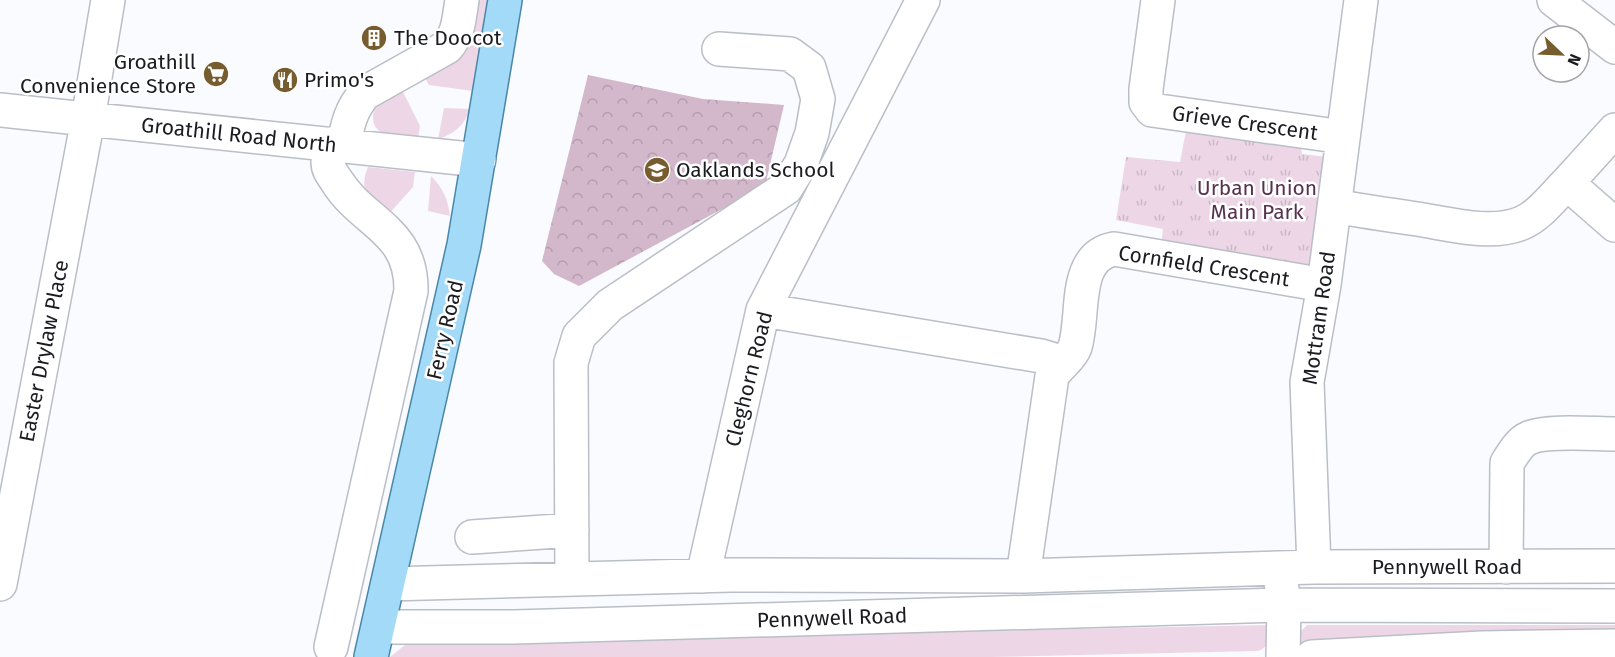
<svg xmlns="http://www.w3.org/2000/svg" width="1615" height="657" font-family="'Fira Sans',sans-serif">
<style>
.grass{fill:#edd7e7}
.forest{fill:url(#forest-crowns)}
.park{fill:url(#park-tufts)}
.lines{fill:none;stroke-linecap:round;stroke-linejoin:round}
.minor-casing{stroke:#babec7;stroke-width:36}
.major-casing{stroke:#4a87a8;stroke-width:36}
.minor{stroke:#fff;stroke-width:33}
.major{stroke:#a2daf7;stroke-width:33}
.labels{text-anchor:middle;stroke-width:5;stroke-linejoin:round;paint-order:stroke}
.poi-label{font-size:21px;fill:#1b1c20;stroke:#fff;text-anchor:start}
.street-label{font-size:21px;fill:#1b1c20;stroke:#fff}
.park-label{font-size:21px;fill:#58314e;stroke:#fff}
</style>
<defs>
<pattern id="forest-crowns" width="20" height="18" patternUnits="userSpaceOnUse" patternTransform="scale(1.5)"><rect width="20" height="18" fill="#d3b7cb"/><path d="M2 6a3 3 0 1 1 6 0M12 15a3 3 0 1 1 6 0" fill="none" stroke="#b59dae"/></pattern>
<pattern id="park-tufts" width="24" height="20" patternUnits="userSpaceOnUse" patternTransform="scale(1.5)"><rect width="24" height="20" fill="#edd7e7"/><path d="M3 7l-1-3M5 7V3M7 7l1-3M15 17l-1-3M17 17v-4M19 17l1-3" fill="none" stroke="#cbb8c6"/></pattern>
</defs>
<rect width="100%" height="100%" fill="#f9fbfe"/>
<path class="grass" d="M474,0H487L473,91L429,85L425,78Z
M401,88L420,126L418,139C403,137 372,139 373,117C373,113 375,107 378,104C385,98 394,93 401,88Z
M444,108L470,109C464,126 454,134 438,139Z
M368,167L415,172L413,187L386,217C369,202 358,190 368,167Z
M431,176C443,188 448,199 450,216L428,211Z
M1265,625L1270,632C1270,642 1268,647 1258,651L991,657H390L410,641H509Z
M1307,625H1615V636L1306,648L1296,636Z"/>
<path class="forest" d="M588,75L703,99L784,105L765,186L579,286L554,274L542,261Z"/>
<path class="park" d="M1189,127L1301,145L1302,154L1327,157L1309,272L1161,246L1163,229L1116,220L1126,157L1180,162L1186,131Z"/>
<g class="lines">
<g class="minor-casing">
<path id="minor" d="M1158,0L1146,89V102L1152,110L1343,137
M1554,0L1615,47
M0,110L479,160
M330,144C330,150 328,157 328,163C328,169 332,174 336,180C363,224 412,229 411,291L331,647
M344,146C347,125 351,109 365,93L447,47C459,34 459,17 462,0
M1567,183L1615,130
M1335,206C1362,211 1389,215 1417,219C1449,224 1491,236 1522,223C1540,215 1553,197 1567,183L1615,225
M763,310L1041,356L1051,359L1058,365
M472,537L572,530
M1314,567L1307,382L1324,285L1361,0
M1506,567L1507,463C1513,454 1519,442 1529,438C1546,430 1594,434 1615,434
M703,576L763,310L923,0
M1023,576L1052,376C1058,366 1071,358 1075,347C1085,315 1072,257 1114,249L1324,285
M572,579L571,363L579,336L610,305L786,188L801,164L812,133L818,99L809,68L790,54L719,49
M1281,582L1284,605L1283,657
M0,584L88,119L108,0
M388,584L731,575L1023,576L1314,567L1615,566
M379,627H514L1284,605L1615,606
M1312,657L1482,648L1615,646"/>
</g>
<g class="major-casing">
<path id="major" d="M371,657L464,245L505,0"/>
</g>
<use href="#minor" class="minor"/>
<use href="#major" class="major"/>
</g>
<defs>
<g id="building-disc" transform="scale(1.35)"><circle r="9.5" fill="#765c2e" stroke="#fff"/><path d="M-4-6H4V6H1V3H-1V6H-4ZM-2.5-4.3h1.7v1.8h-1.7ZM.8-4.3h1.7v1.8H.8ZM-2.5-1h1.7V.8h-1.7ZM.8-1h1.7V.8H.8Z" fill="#fff"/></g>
<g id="supermarket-disc" transform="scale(1.35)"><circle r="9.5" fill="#765c2e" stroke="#fff"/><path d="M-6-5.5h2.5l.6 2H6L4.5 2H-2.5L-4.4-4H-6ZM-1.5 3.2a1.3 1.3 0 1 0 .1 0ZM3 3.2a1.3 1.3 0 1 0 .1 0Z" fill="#fff"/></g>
<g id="restaurant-disc" transform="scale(1.35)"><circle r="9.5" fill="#765c2e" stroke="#fff"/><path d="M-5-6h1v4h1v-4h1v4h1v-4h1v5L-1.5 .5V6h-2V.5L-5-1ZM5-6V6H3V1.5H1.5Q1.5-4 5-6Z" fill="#fff"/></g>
<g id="school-disc" transform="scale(1.35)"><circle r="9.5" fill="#765c2e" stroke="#fff"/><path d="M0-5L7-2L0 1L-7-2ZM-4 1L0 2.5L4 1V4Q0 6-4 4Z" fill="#fff"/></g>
</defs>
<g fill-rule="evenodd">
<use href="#building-disc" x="374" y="38"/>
<use href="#supermarket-disc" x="216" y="74"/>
<use href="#restaurant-disc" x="285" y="80"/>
<use href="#school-disc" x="657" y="170"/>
</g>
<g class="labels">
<g class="poi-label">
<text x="394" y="45">The Doocot</text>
<text x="196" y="69" text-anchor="end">Groathill<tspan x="196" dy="24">Convenience Store</tspan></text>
<text x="304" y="87">Primo's</text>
<text x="676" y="177">Oaklands School</text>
</g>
<g class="street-label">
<text transform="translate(1245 123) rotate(8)" y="7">Grieve Crescent</text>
<text transform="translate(239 135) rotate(6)" y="7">Groathill Road North</text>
<text transform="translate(1204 266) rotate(9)" y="7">Cornfield Crescent</text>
<text transform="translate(1319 318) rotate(-82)" y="7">Mottram Road</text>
<text transform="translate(445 330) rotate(-77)" y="7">Ferry Road</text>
<text transform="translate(44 351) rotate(-79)" y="7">Easter Drylaw Place</text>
<text transform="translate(749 379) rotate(-76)" y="7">Cleghorn Road</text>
<text x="1447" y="574">Pennywell Road</text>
<text transform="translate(832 618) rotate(-2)" y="7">Pennywell Road</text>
</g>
<g class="park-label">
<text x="1257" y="195">Urban Union<tspan x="1257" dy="24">Main Park</tspan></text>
</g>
</g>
<g transform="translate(1561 54) rotate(113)"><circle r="28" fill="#ffffff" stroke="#a4a4a6" stroke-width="1.5"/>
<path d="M0-4.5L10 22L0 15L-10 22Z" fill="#765c2e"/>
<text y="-9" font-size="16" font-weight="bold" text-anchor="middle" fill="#1b1c20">N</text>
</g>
</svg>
